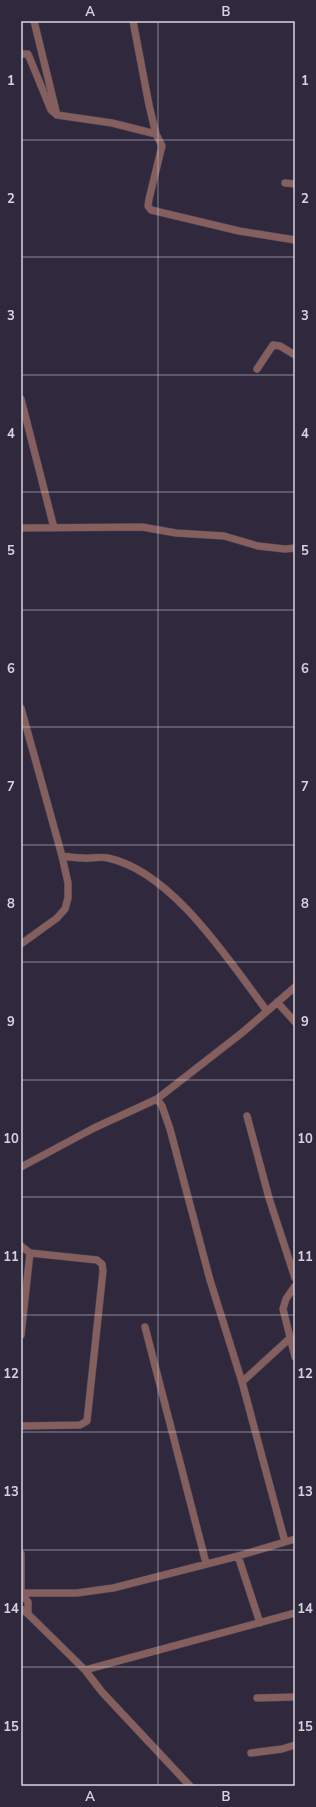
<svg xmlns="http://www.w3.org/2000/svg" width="316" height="1807" font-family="'Nunito Sans',sans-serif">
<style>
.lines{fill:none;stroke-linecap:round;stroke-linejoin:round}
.street-casing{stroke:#4b4457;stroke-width:8}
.street{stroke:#845f5d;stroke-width:7}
.grid{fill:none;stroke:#d6d3df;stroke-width:1;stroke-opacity:0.55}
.neatline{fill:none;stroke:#d6d3df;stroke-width:1.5}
.grid-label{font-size:13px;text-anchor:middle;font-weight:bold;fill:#d6d3df}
</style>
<rect width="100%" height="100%" fill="#30293d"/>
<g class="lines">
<g class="street-casing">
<path id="street" d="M34,21L57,115
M133,21L149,105L156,134L162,146L149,199L148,206L151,210L239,231L295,240
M21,54H28L51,110L57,115L112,123L156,134
M285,183L295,184
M257,369L273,345L280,346L295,355
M21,399L54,528
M21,528L142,527L176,533L224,536L258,546L285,549L295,548
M21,708L62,856L68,883V898L65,909L57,918L21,944
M62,856C69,857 77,858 84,858C91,859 100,856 108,858C173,872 229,961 267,1011
M277,1002L295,1022
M157,1099L162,1106L170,1129L210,1280L242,1382L285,1542
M247,1116L269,1198L295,1278
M21,1167L94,1128L157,1099L243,1032L295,987
M21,1246L30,1253L97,1260L102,1264L103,1271L87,1421L80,1425L21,1426
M295,1286L286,1299L283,1309L295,1357
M145,1327L206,1563
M21,1335L30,1253
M242,1382L290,1338
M21,1554V1593L28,1602V1614L85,1670L102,1692L190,1786
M238,1556L260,1623
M21,1593H77L113,1588L238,1556L295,1539
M21,1609L28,1614
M85,1670L295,1613
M257,1698L295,1697
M251,1753L282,1749L295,1745"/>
</g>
<use href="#street" class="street"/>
</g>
<path class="grid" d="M158,21V1786M21,140H295M21,257H295M21,375H295M21,492H295M21,610H295M21,727H295M21,845H295M21,962H295M21,1080H295M21,1197H295M21,1315H295M21,1432H295M21,1550H295M21,1667H295"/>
<rect width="316" height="1807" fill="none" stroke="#30293d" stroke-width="44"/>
<rect x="22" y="22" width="272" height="1763" class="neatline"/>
<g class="grid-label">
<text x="90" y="16">A</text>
<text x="226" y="16">B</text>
<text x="11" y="85">1</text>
<text x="305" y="85">1</text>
<text x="11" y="203">2</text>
<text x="305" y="203">2</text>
<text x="11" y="320">3</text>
<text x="305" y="320">3</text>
<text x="11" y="438">4</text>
<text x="305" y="438">4</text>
<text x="11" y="555">5</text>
<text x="305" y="555">5</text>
<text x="11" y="673">6</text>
<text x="305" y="673">6</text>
<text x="11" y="791">7</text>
<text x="305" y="791">7</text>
<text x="11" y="908">8</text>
<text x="305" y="908">8</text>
<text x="11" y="1026">9</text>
<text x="305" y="1026">9</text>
<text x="11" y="1143">10</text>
<text x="305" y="1143">10</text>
<text x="11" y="1261">11</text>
<text x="305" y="1261">11</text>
<text x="11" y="1378">12</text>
<text x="305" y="1378">12</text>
<text x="11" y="1496">13</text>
<text x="305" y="1496">13</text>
<text x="11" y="1613">14</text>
<text x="305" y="1613">14</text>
<text x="11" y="1731">15</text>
<text x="305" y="1731">15</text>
<text x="90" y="1801">A</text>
<text x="226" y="1801">B</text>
</g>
</svg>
